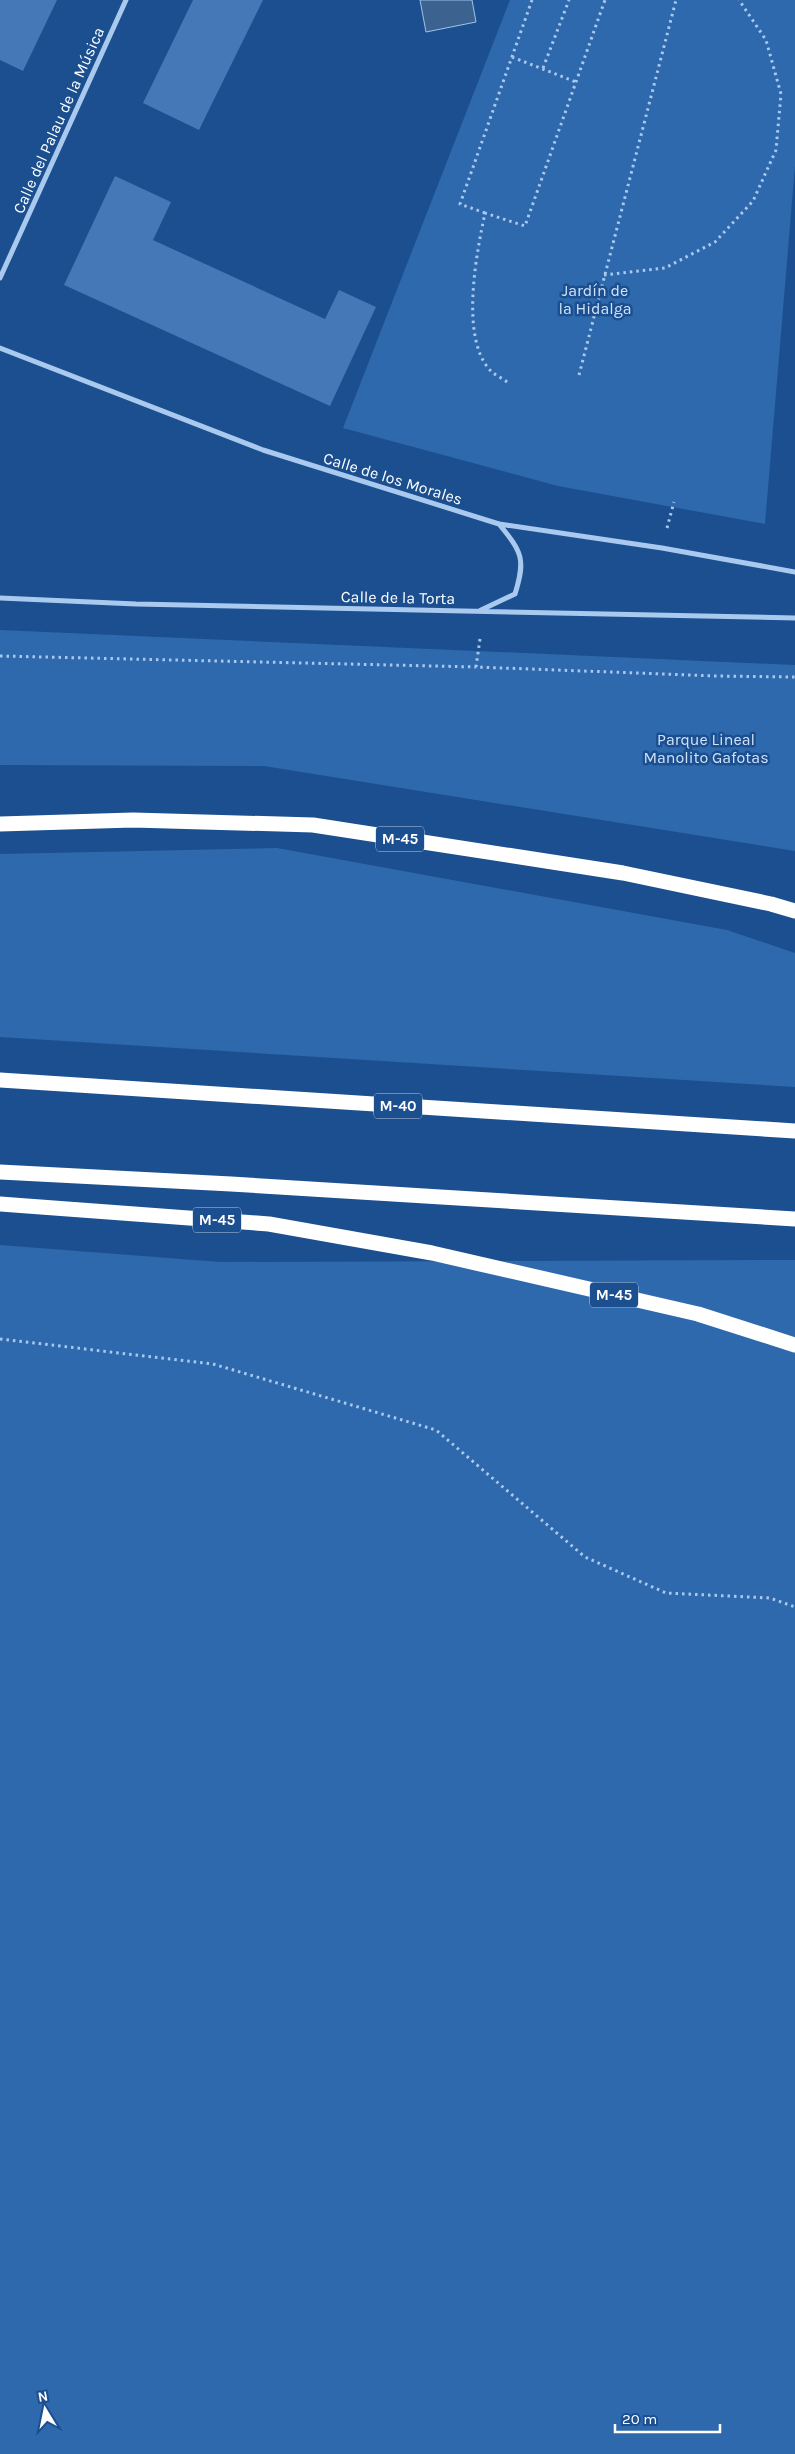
<svg xmlns="http://www.w3.org/2000/svg" width="795" height="2454" font-family="Karla,sans-serif">
<style>
.green{fill:#2e69ad}
.water{fill:#3c6290;stroke:#9cc4f0}
.building{fill:#4478b7}
.lines{fill:none;stroke-linecap:round;stroke-linejoin:round}
.path{stroke:#a9c9ee;stroke-width:3;stroke-dasharray:2.5 4;stroke-linecap:butt}
.minor{stroke:#a9c9ee;stroke-width:5}
.motorway{stroke:#fff;stroke-width:15}
.labels{text-anchor:middle;stroke-width:5;stroke-linejoin:round;paint-order:stroke}
.shield{fill:#1b4f8f;stroke:#bbcadd;stroke-width:1}
.shield-label{font-size:15px;font-weight:bold;fill:#fff}
.street-label{font-size:16px;fill:#fff;stroke:#1b4f8f}
.park-label{font-size:16px;fill:#cfe3fa;stroke:#1b4f8f}
</style>
<rect width="100%" height="100%" fill="#1b4f8f"/>
<path class="green" d="M510,0H795V166L765,524L558,486L343,428Z
M0,630L795,665V851L264,766L0,765Z
M277,848L727,930L795,953V1087L0,1037V854Z
M0,1245L220,1262L795,1260V2454H0Z"/>
<path class="water" d="M420,0H472L476,22L426,32Z"/>
<path class="building" d="M0,0H57L23,71L0,60Z
M193,0H263L199,130L143,103Z
M115,176L171,202L153,240L325,319L339,290L376,307L330,406L64,285Z"/>
<g class="lines">
<path class="path" d="M512,57L576,82
M543,68L569,0
M485,213L460,204L532,0
M604,275L665,268L715,242L753,201L776,150L781,94L766,40L739,0
M579,375L676,0
M507,382C502,378 495,375 491,371C459,339 477,251 485,213L525,226L605,0
M667,528L674,502
M480,639L476,667L717,676L795,677
M0,656L476,667
M0,1339L213,1364L436,1430L585,1557L666,1593L770,1598L795,1607"/>
<path class="minor" d="M0,278L126,0
M0,348L263,450L499,524L662,548L795,572
M0,598L136,604L795,618
M481,610L515,594C526,559 522,552 499,524"/>
<path class="motorway" d="M0,824L133,820L313,825L623,873L771,904L795,911
M0,1080L795,1131
M0,1172L231,1184L795,1219
M0,1204L269,1224L432,1253L698,1314L795,1345"/>
</g>
<g class="labels">
<g class="shield">
<rect x="376" y="826.5" width="48" height="25" rx="4"/>
<rect x="374" y="1093.5" width="48" height="25" rx="4"/>
<rect x="193" y="1207.5" width="48" height="25" rx="4"/>
<rect x="590" y="1282.5" width="48" height="25" rx="4"/>
</g>
<g class="shield-label">
<text x="400" y="844">M-45</text>
<text x="398" y="1111">M-40</text>
<text x="217" y="1225">M-45</text>
<text x="614" y="1300">M-45</text>
</g>
<g class="street-label">
<text transform="translate(58 120) rotate(-66)" y="6">Calle del Palau de la Música</text>
<text transform="translate(393 478) rotate(17)" y="6">Calle de los Morales</text>
<text transform="translate(398 597) rotate(1)" y="6">Calle de la Torta</text>
</g>
<g class="park-label">
<text x="595" y="296">Jardín de<tspan x="595" dy="18">la Hidalga</tspan></text>
<text x="706" y="745">Parque Lineal<tspan x="706" dy="18">Manolito Gafotas</tspan></text>
</g>
</g>
<g transform="translate(45 2409) rotate(350)" stroke="#1b4f8f" stroke-width="4" paint-order="stroke">
<path d="M0-4L9 19L0 12L-9 19Z" fill="#ffffff"/>
<text y="-8" font-size="14" font-weight="bold" text-anchor="middle" fill="#ffffff">N</text>
</g>
<path d="M615 2424v8h105v-8" fill="none" stroke="#ffffff" stroke-width="2.5"/>
<text x="622" y="2424" font-size="15" fill="#ffffff" stroke="#1b4f8f" stroke-width="4" paint-order="stroke">20 m</text>
</svg>
